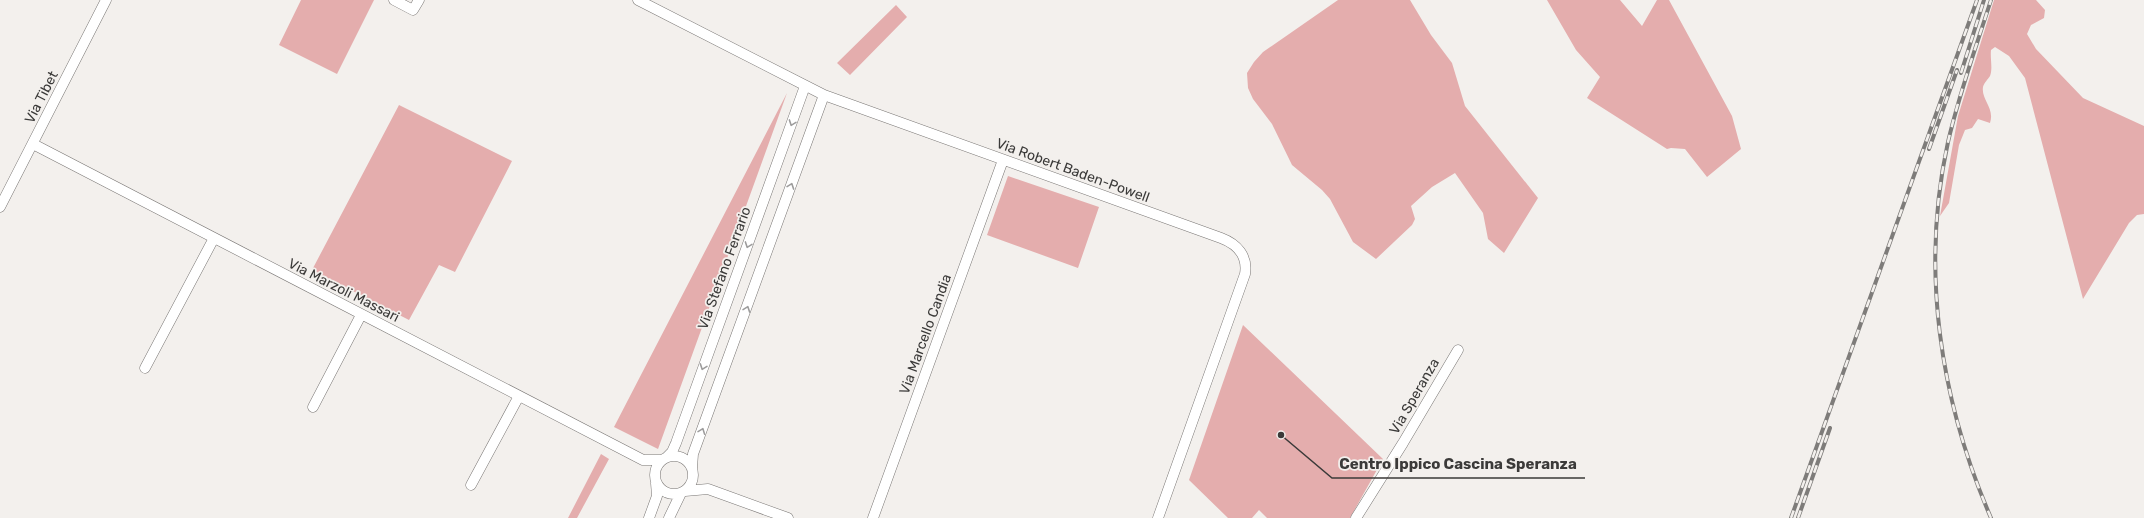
<svg xmlns="http://www.w3.org/2000/svg" width="2144" height="518" font-family="Rubik,sans-serif">
<style>
.green{fill:#e4adad}
.lines{fill:none;stroke-linecap:round;stroke-linejoin:round}
.street-casing{stroke:#797674;stroke-width:11}
.street{stroke:#fff;stroke-width:10}
.rail-casing{stroke:#7e7c7a;stroke-width:4}
.rail{stroke:#f3f0ed;stroke-width:2.5;stroke-dasharray:8;stroke-linecap:butt}
.oneway{stroke:#9d9c9c}
.labels{text-anchor:middle;stroke-width:3.5;stroke-linejoin:round;paint-order:stroke}
.street-label{font-size:14px;fill:#3b3a39;stroke:#f3f0ed}
.leader{fill:none;stroke:#3b3a39;stroke-width:1.5}
.callout-dot{fill:#3b3a39;stroke:#f3f0ed;stroke-width:1.5}
.callout-label{font-size:15px;text-anchor:middle;font-weight:bold;fill:#3b3a39;stroke:#f3f0ed;stroke-width:3.5;stroke-linejoin:round;paint-order:stroke}
</style>
<rect width="100%" height="100%" fill="#f3f0ed"/>
<path class="green" d="M301,0H374L337,74L279,45Z
M1338,0H1410L1431,35L1452,63L1465,106L1538,198L1504,253L1488,239L1483,213L1455,173L1432,187L1411,206L1415,219L1412,225L1376,259L1353,242L1330,199L1322,190L1292,165L1272,124L1253,99L1248,88L1247,73L1254,62L1263,52Z
M1547,0H1620L1642,26L1657,0H1669L1732,116L1741,149L1707,177L1685,149L1671,148L1667,149L1587,98L1600,77L1576,50Z
M1994,0H2036L2045,10L2044,18L2031,25L2027,34L2036,49L2083,98L2144,126V214L2137,215L2129,223L2083,299L2025,78L2009,56L1995,47L1991,50C1990,58 1993,69 1990,76C1988,79 1984,83 1983,87C1981,100 1995,108 1990,123L1978,119L1972,128L1965,130L1959,145L1949,203L1940,216L1958,116Z
M896,5L907,17L850,75L837,63Z
M787,93L658,449L614,427Z
M399,105L512,161L455,272L439,265L409,320L312,270Z
M1008,176L1099,207L1078,268L987,235Z
M1243,325L1383,459L1350,518H1267L1259,510L1252,518H1228L1189,480Z
M601,454L609,459L577,518H568Z"/>
<g class="lines">
<g class="street-casing">
<path id="street" d="M394,0L413,10L419,0
M638,0L824,95L1221,238C1237,244 1248,256 1245,274L1158,518
M33,144L643,460H661
M0,207L106,0
M145,368L214,238
M313,407L361,315
M655 475a19 19 0 1 1 38 0a19 19 0 1 1-38 0Z
M667,457L672,452L676,443L805,86
M692,468L693,454L824,95
M471,485L519,396
M685,491L708,489L788,518
M649,518L657,496L656,483
M669,518L681,493
M873,518L1003,160
M1356,518L1403,443L1458,350"/>
</g>
<use href="#street" class="street"/>
<g class="rail-casing">
<path id="rail" d="M1961,73L1984,0
M1929,149L1957,70
M1791,518L1977,0
M1798,518L1830,428
M1991,518C1940,400 1920,269 1948,142C1959,94 1976,47 1991,0"/>
</g>
<use href="#rail" class="rail"/>
</g>
<defs><path id="oneway-chevron" d="M-2-3.5L2.5 0L-2 3.5" fill="none" stroke-width="1.6" stroke-linecap="round" stroke-linejoin="round"/></defs>
<g class="oneway">
<use href="#oneway-chevron" transform="translate(792 123) rotate(110)"/>
<use href="#oneway-chevron" transform="translate(791 186) rotate(-70)"/>
<use href="#oneway-chevron" transform="translate(748 245) rotate(110)"/>
<use href="#oneway-chevron" transform="translate(747 309) rotate(-70)"/>
<use href="#oneway-chevron" transform="translate(703 367) rotate(110)"/>
<use href="#oneway-chevron" transform="translate(702 431) rotate(-69)"/>
</g>
<g class="labels">
<g class="street-label">
<text transform="translate(41 97) rotate(-63)" y="5">Via Tibet</text>
<text transform="translate(1073 170) rotate(20)" y="5">Via Robert Baden-Powell</text>
<text transform="translate(724 268) rotate(-70)" y="5">Via Stefano Ferrario</text>
<text transform="translate(344 290) rotate(27)" y="5">Via Marzoli Massari</text>
<text transform="translate(925 334) rotate(-70)" y="5">Via Marcello Candia</text>
<text transform="translate(1414 396) rotate(-60)" y="5">Via Speranza</text>
</g>
</g>
<path class="leader" d="M1281 435L1332 478H1585"/>
<circle class="callout-dot" cx="1281" cy="435" r="4"/>
<g class="callout-label">
<text x="1458" y="469">Centro Ippico Cascina Speranza</text>
</g>
</svg>
